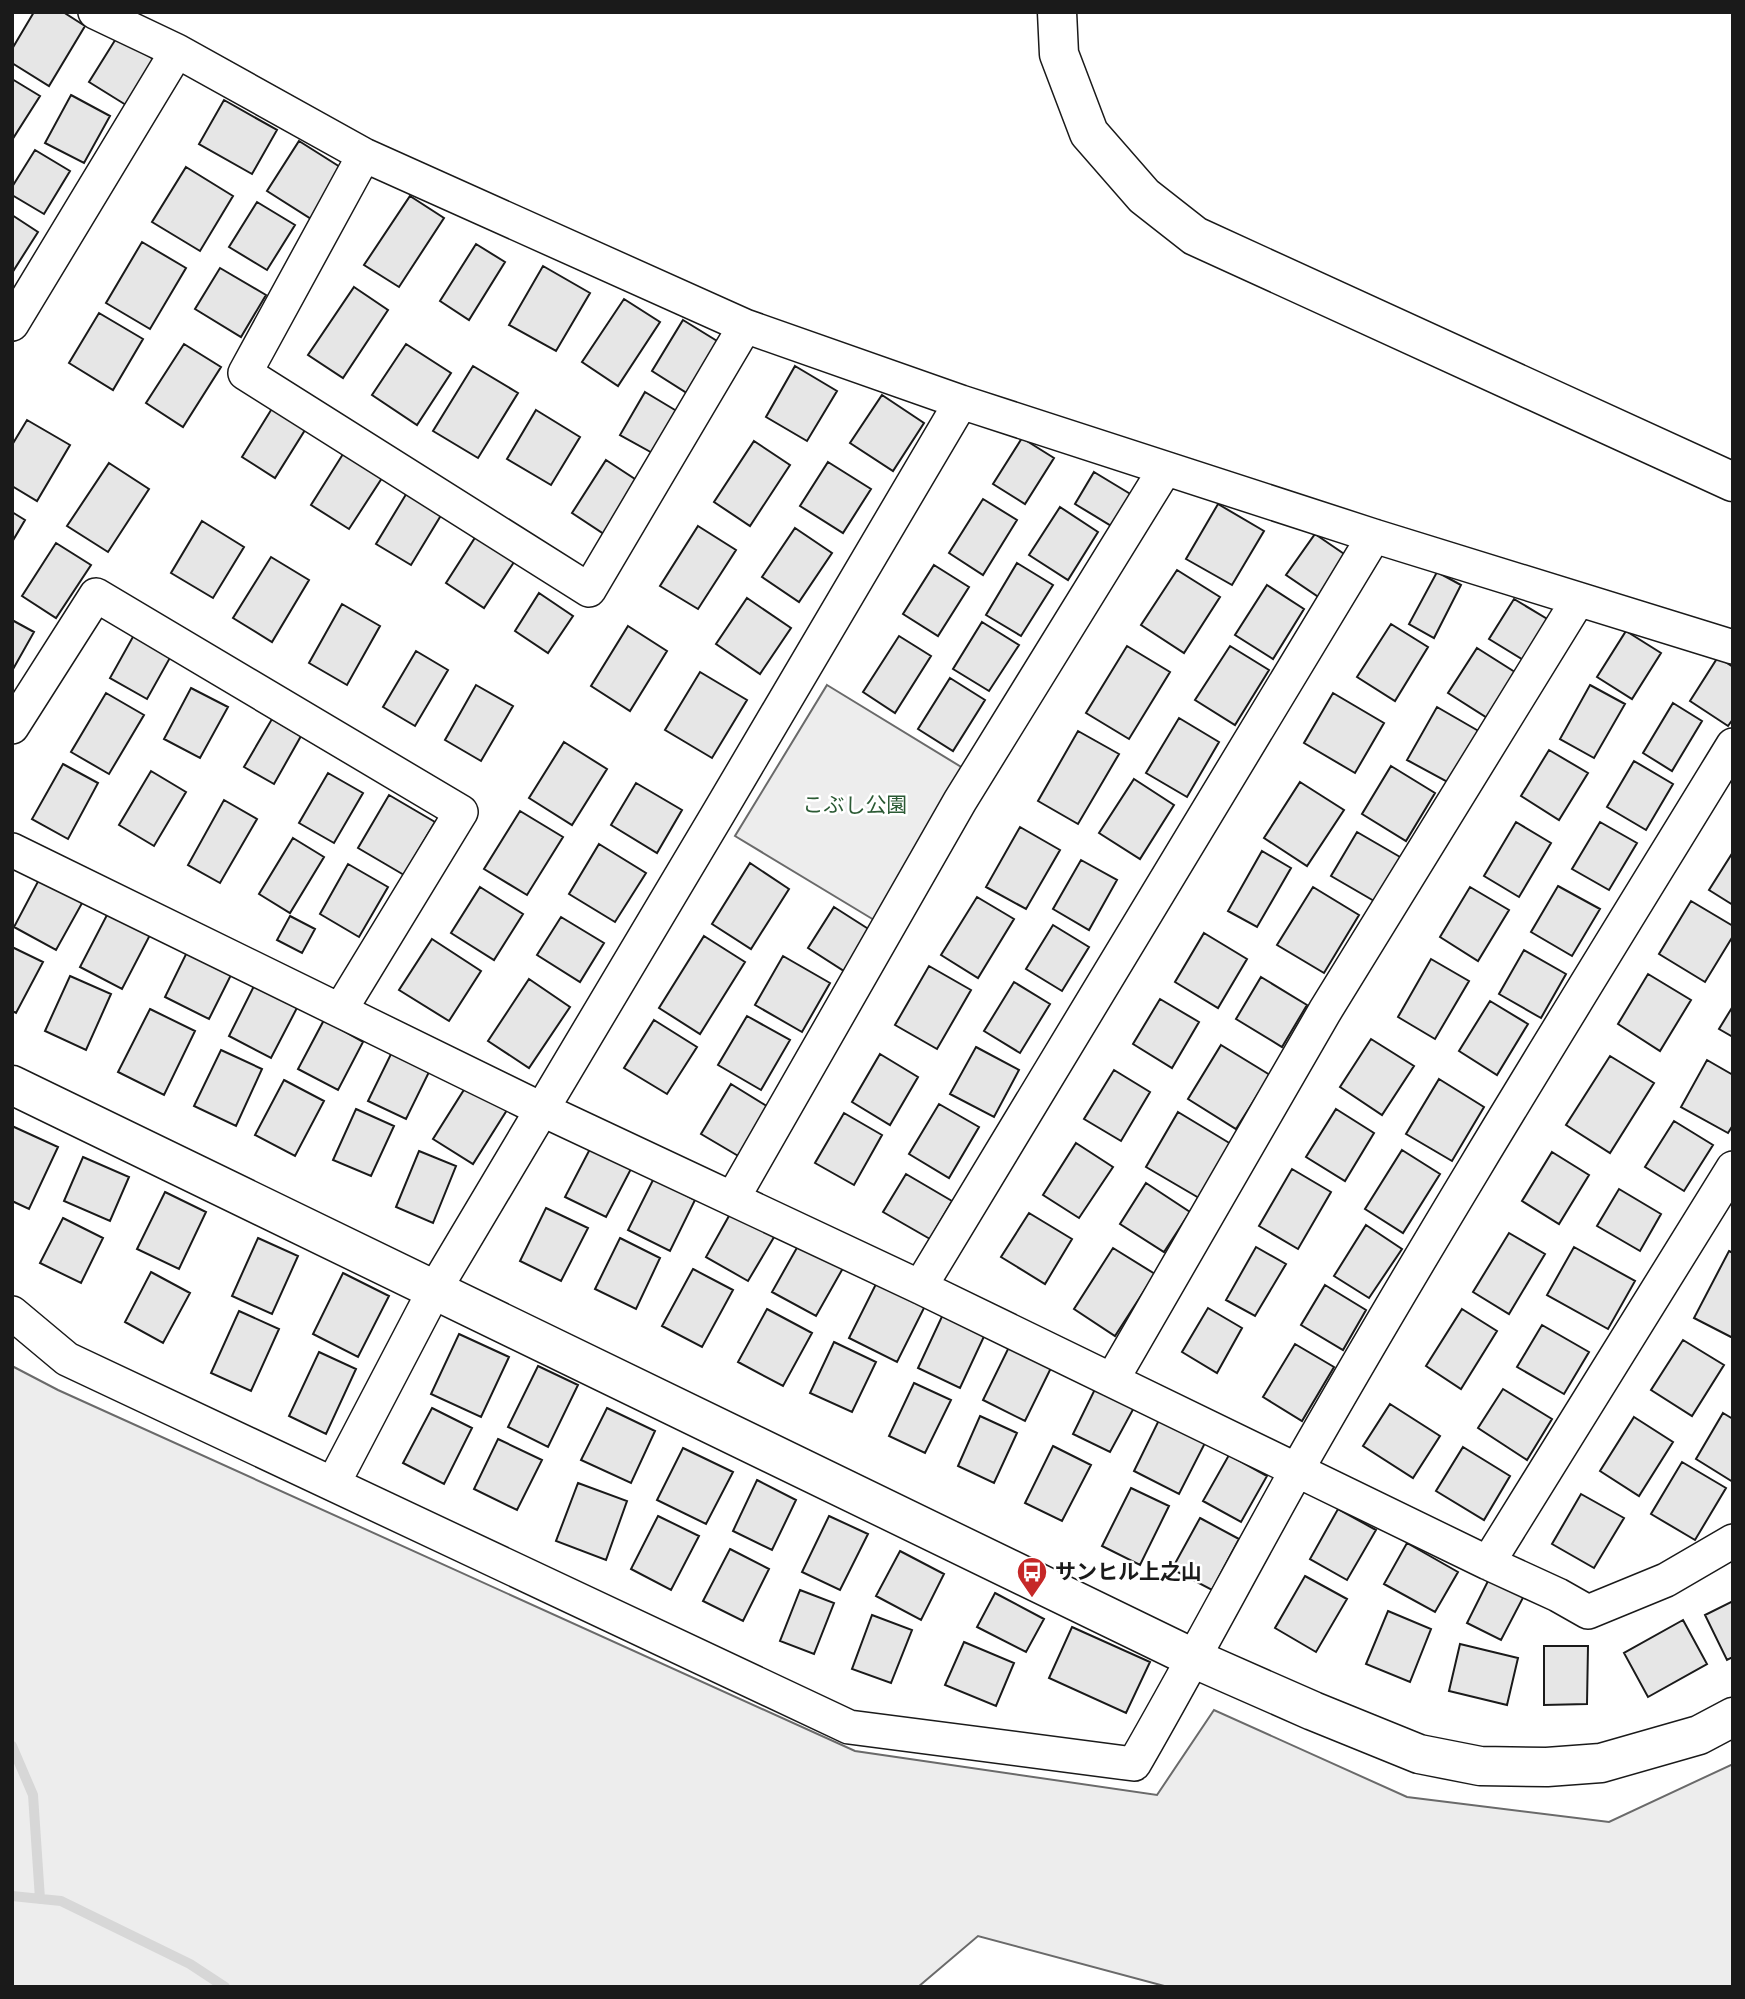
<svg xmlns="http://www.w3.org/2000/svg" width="1745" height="1999" font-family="Commissioner,'Noto Sans JP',sans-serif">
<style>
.built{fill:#ededed;stroke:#6a6a6a;stroke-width:2}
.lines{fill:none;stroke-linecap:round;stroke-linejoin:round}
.stream{stroke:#d7d7d7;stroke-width:10}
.building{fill:#e6e6e6;stroke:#1a1a1a;stroke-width:2}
.minor-casing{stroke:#1a1a1a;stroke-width:36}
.tertiary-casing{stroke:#1a1a1a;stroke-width:41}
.minor{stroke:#fff;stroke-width:33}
.tertiary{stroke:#fff;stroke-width:38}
.labels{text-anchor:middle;stroke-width:5;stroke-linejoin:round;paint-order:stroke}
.park-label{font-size:21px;fill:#2b5a34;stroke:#fff}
.poi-label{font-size:21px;font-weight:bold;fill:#1a1a1a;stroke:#fff;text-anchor:start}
</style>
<rect width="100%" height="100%" fill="#fff"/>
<path class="built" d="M827,685L976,776L884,926L735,836Z
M12,1366L58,1390L855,1751L1157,1795L1214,1710L1407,1797L1609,1822L1733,1764V1987H1168L978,1936L918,1987H12Z"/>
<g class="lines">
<path class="stream" d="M12,1746L33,1795L40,1899
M12,1896L61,1901L190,1964L225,1987"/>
</g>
<path class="building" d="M34,12H63L85,26L49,86L12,63V49Z
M117,37L155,60L126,105L89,82Z
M12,79L40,96L12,140Z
M71,95L110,116L84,163L45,143Z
M224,100L277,130L252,174L199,144Z
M299,141L348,172L316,222L267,191Z
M35,150L70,171L44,214L12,195V187Z
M186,167L233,196L200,251L152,222Z
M410,196L444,218L399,287L364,265Z
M257,202L295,225L267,270L229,247Z
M12,215L38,232L12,273Z
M142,242L186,268L150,329L106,303Z
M476,244L505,262L469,320L440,301Z
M543,266L590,293L556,351L509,325Z
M220,268L266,295L241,337L195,309Z
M354,287L388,310L343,378L308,355Z
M624,299L660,322L618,386L582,362Z
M99,313L143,339L113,390L69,363Z
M683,320L722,344L690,395L652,371Z
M184,344L221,367L183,427L146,403Z
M406,344L451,373L417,425L372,395Z
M473,366L518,393L478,458L433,431Z
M795,366L837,391L807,441L766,417Z
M645,392L680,413L656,455L620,435Z
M882,395L924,423L893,471L850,443Z
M276,402L310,422L275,478L242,457Z
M536,410L580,437L551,485L507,459Z
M27,420L70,445L37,501L12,486V445Z
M1022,438L1054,458L1025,504L993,484Z
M754,441L790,465L750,526L714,502Z
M343,454L382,478L349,529L311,505Z
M606,460L638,481L604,534L572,513Z
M828,462L871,489L843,533L800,506Z
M109,463L149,489L108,552L67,526Z
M1094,472L1137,498L1118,530L1075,504Z
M408,491L443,512L411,565L376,544Z
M983,499L1017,520L983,575L949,553Z
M1218,504L1264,531L1232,585L1186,559Z
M1060,507L1098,532L1068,580L1029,555Z
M12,512L25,520L12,542Z
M202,521L244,547L213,598L171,573Z
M698,526L736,550L698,609L660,586Z
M795,528L832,553L799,602L762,577Z
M478,533L516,559L484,608L446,583Z
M1315,534L1350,558L1323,600L1286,575Z
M56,543L91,565L56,618L22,596Z
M271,557L309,580L272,642L233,618Z
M1017,563L1053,585L1021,636L986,615Z
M934,565L969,587L938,636L903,614Z
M1177,570L1220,597L1184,653L1141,625Z
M1437,572L1461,585L1434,638L1409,624Z
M1267,585L1304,609L1273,659L1235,635Z
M539,593L573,616L548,653L515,631Z
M747,598L791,628L760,674L716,644Z
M1514,599L1554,623L1530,664L1489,639Z
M342,604L380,626L347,685L309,663Z
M12,620L34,632L12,671Z
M982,622L1019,645L989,691L953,669Z
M1391,624L1428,647L1395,701L1357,677Z
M139,626L176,647L147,699L110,678Z
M628,626L667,651L630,711L591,686Z
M1626,631L1661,653L1632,699L1597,677Z
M899,636L931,656L895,713L863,692Z
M1127,646L1170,672L1129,739L1086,713Z
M1230,646L1269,670L1235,725L1195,700Z
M1477,648L1518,674L1489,719L1448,693Z
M416,651L448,670L415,726L383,707Z
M1718,657L1733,667V719L1728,726L1690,701Z
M700,672L747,700L712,758L665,730Z
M950,678L985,700L953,751L918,729Z
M476,685L513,706L481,761L445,740Z
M1590,685L1625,704L1594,758L1560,739Z
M191,688L228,707L200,758L164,739Z
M106,693L144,715L109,774L71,752Z
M1333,693L1384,723L1355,773L1304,743Z
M1673,703L1702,721L1672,771L1643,753Z
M1437,707L1482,733L1453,785L1407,760Z
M1179,718L1219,742L1187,797L1146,773Z
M272,719L301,736L274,784L244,767Z
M1078,731L1119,754L1078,824L1038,801Z
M564,742L607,769L572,825L529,798Z
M1549,750L1588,773L1559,820L1521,796Z
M1634,761L1673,784L1646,830L1607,807Z
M63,764L98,783L68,839L32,819Z
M1391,766L1435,793L1406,841L1362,814Z
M151,771L186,792L154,846L119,825Z
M328,773L363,793L334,843L299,823Z
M1134,779L1174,805L1140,859L1099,833Z
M1300,782L1344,810L1307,866L1264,838Z
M636,783L682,810L657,853L611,825Z
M389,795L435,822L404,875L358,848Z
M224,800L257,819L220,883L188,865Z
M520,811L563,837L527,895L484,869Z
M1516,822L1551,843L1519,897L1484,876Z
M1600,822L1637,843L1609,890L1572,869Z
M1020,827L1060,850L1026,909L986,887Z
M1357,832L1407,861L1381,905L1331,876Z
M293,838L324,857L290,913L259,894Z
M599,844L646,873L615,922L569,894Z
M1262,851L1291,868L1257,927L1228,911Z
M1733,852V905L1709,890Z
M1081,860L1117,880L1089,930L1053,909Z
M750,863L789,889L751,949L712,924Z
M348,864L388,887L359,937L320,914Z
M43,872L86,896L56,950L14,927Z
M1558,886L1600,909L1572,956L1531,932Z
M480,887L523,914L494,960L451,933Z
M1313,887L1359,915L1324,973L1277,945Z
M1470,887L1509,910L1478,961L1440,937Z
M977,897L1014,919L978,978L941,955Z
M1691,901L1733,926V936L1705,982L1659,954Z
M834,907L870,930L844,971L808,948Z
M108,913L150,935L122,989L80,967Z
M290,916L315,929L302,953L277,940Z
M561,917L604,943L580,982L537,955Z
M1053,925L1089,947L1062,991L1026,969Z
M1204,933L1247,959L1218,1008L1175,982Z
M704,936L745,962L700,1034L659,1008Z
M432,939L481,971L449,1021L399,990Z
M190,946L234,969L209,1019L165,997Z
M12,947L43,962L16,1013L12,1011Z
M1524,950L1566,974L1541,1018L1499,994Z
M783,956L830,983L802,1032L755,1005Z
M1431,959L1469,981L1435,1039L1398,1017Z
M929,966L971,990L937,1049L895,1025Z
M1648,974L1691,1000L1660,1051L1618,1024Z
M70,976L111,994L86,1050L45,1031Z
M1261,977L1307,1005L1282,1047L1236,1019Z
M529,979L570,1007L529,1068L488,1041Z
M256,982L299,1004L271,1058L229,1036Z
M1014,982L1050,1004L1020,1053L984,1031Z
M1160,999L1199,1022L1172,1068L1133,1044Z
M1490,1001L1528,1024L1497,1075L1459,1051Z
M1733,1006V1037L1719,1029Z
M150,1009L195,1031L164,1095L118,1072Z
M747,1016L790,1040L761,1090L718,1065Z
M324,1020L363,1042L338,1090L298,1069Z
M654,1020L697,1047L667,1094L624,1068Z
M1371,1039L1414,1066L1382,1115L1340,1087Z
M1221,1045L1270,1075L1236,1129L1188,1099Z
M976,1047L1019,1070L994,1117L950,1094Z
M221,1050L262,1069L236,1126L194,1106Z
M392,1052L430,1070L406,1119L368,1101Z
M880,1054L918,1077L890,1125L852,1102Z
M1610,1056L1654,1083L1610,1153L1566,1125Z
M1707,1060L1733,1075V1125L1728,1133L1681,1107Z
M1114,1070L1150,1092L1121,1141L1084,1119Z
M1439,1079L1484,1107L1452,1161L1406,1134Z
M284,1080L324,1101L295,1156L255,1135Z
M731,1084L770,1108L740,1157L701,1134Z
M467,1085L507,1110L473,1164L433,1139Z
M939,1104L979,1127L949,1178L909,1154Z
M356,1109L394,1126L371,1176L333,1160Z
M1336,1109L1374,1133L1345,1181L1306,1157Z
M1178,1112L1231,1144L1199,1198L1146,1167Z
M844,1113L882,1135L854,1185L815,1163Z
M1674,1121L1713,1145L1684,1191L1645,1167Z
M12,1126L58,1147L29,1209L12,1201Z
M1076,1143L1113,1167L1079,1218L1043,1195Z
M591,1147L632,1167L606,1217L565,1197Z
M1402,1150L1440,1174L1403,1233L1365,1209Z
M419,1151L456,1166L433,1223L396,1207Z
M1552,1152L1589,1175L1559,1224L1522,1201Z
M83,1157L129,1177L110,1221L64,1201Z
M1292,1169L1331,1192L1298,1249L1259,1226Z
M906,1174L952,1201L930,1239L883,1212Z
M654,1178L695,1200L670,1251L628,1230Z
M1146,1183L1190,1212L1164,1252L1120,1224Z
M1619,1189L1661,1214L1640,1251L1597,1226Z
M165,1192L206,1212L179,1269L137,1249Z
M734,1207L777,1232L748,1281L706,1257Z
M546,1208L588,1228L561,1281L520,1261Z
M1029,1213L1072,1239L1045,1284L1001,1257Z
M63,1218L103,1238L81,1283L40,1263Z
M1366,1225L1402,1249L1369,1298L1334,1276Z
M1509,1233L1545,1254L1509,1314L1473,1292Z
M803,1237L847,1261L816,1316L772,1292Z
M258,1238L298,1256L272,1314L232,1296Z
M620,1238L660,1258L636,1309L595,1289Z
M1256,1247L1286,1264L1255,1316L1226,1300Z
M1574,1247L1635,1281L1608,1329L1547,1295Z
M1113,1248L1155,1274L1115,1336L1074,1309Z
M1729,1251L1733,1253V1338L1694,1318Z
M693,1269L733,1290L702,1347L662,1326Z
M151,1272L190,1293L163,1343L125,1322Z
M343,1273L389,1296L358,1357L313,1334Z
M877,1282L925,1306L897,1362L849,1338Z
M1325,1285L1366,1310L1343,1350L1301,1325Z
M1208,1308L1242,1328L1217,1373L1182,1352Z
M767,1309L812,1333L783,1386L738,1362Z
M1462,1309L1497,1331L1461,1389L1426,1366Z
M945,1310L987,1330L960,1388L918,1368Z
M239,1311L279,1329L251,1391L211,1373Z
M1542,1325L1589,1352L1564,1394L1517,1367Z
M459,1334L509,1357L481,1417L431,1394Z
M1683,1340L1724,1365L1692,1416L1651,1390Z
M834,1342L876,1362L852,1412L810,1393Z
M1295,1344L1334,1367L1302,1421L1263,1397Z
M1009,1347L1051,1368L1025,1421L983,1400Z
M319,1352L356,1369L326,1434L289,1416Z
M538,1366L578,1385L548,1447L508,1427Z
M914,1383L951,1400L925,1453L889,1436Z
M1097,1385L1136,1404L1110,1452L1073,1434Z
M1503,1389L1552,1419L1527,1460L1478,1428Z
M1390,1404L1440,1436L1413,1478L1363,1446Z
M432,1408L472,1428L444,1484L403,1463Z
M607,1408L655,1431L631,1483L581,1460Z
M1723,1413L1733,1419V1482L1696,1459Z
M980,1416L1017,1433L994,1483L958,1466Z
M1634,1417L1673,1442L1639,1496L1600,1471Z
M1159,1420L1205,1443L1179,1494L1134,1471Z
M498,1439L542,1460L517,1510L474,1489Z
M1053,1446L1091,1465L1062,1521L1025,1503Z
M1463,1447L1510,1476L1484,1520L1436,1491Z
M683,1448L733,1472L706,1524L657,1500Z
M1229,1455L1267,1476L1241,1522L1203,1501Z
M1682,1462L1726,1488L1695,1540L1651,1514Z
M757,1480L796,1500L772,1550L733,1531Z
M578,1483L627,1501L606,1560L556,1541Z
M1131,1488L1169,1506L1140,1565L1102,1546Z
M1581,1494L1624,1518L1594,1568L1552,1544Z
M1338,1509L1376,1530L1347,1580L1310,1559Z
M658,1516L699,1536L671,1590L631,1569Z
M829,1516L868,1534L840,1590L802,1572Z
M1200,1518L1239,1539L1212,1590L1172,1569Z
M1407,1543L1458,1572L1435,1612L1384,1584Z
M730,1549L769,1569L743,1621L703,1601Z
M900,1551L944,1574L921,1620L876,1596Z
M1493,1571L1528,1588L1501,1640L1467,1623Z
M1305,1576L1347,1599L1316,1652L1275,1628Z
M800,1590L834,1603L814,1654L780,1641Z
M995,1593L1044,1619L1026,1652L977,1627Z
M1733,1601V1657L1727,1660L1705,1615Z
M1388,1611L1431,1629L1410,1682L1366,1664Z
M872,1615L912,1630L891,1683L852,1669Z
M1683,1620L1707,1664L1648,1697L1624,1653Z
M1072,1627L1150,1662L1126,1713L1049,1678Z
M964,1642L1014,1663L996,1706L945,1685Z
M1460,1644L1518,1658L1507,1705L1449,1691Z
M1544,1646H1588L1587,1704L1544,1705Z"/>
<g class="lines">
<g class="minor-casing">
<path id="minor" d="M95,12L177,51
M364,155L245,373L589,590L745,326
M12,324L177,51L364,155L745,326L961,402L1374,536L1733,647
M12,727L96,595L461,812L341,1009
M12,850L541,1109L920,1287L1488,1563L1558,1595L1588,1612L1666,1580L1733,1541
M733,1198L960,801L1165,469
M920,1287L1374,536
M12,1313L67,1359L849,1727L1134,1764C1190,1667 1243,1566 1298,1468C1437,1224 1586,985 1733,745
M1112,1380L1325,1011L1578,600
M333,1484L435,1289L718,814L961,402
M1488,1563L1733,1168"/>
</g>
<g class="tertiary-casing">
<path id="tertiary" d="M1057,12L1059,54L1089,133L1144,196L1195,236L1733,482
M12,1085L1195,1659L1313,1711L1419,1754L1480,1766L1547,1767L1601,1763L1699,1735L1733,1717"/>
</g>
<use href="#minor" class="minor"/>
<use href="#tertiary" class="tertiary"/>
</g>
<defs>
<g id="bus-pin" transform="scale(1.575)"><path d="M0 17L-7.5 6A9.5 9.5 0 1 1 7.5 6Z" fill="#c62828" stroke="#fff"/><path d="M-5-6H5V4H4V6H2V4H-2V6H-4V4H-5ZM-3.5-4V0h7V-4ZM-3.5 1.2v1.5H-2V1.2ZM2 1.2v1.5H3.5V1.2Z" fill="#fff"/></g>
</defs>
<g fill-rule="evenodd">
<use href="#bus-pin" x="1032" y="1572"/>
</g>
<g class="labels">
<g class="park-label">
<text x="855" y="812">こぶし公園</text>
</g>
<g class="poi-label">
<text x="1055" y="1579">サンヒル上之山</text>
</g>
</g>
<rect width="1745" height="1999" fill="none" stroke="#1a1a1a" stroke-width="28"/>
</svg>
